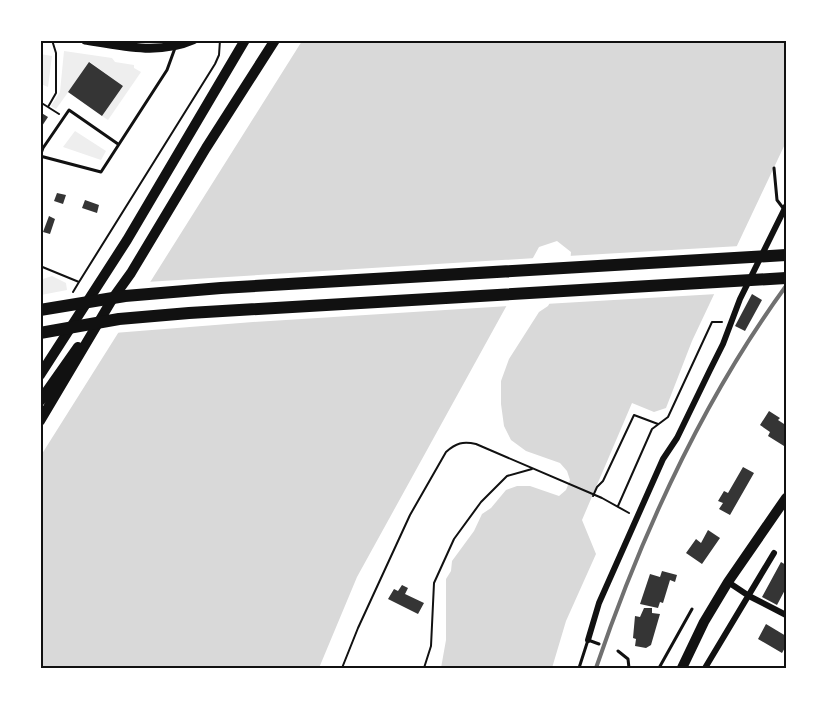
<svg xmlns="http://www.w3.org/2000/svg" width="827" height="709" font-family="'Golos Text',sans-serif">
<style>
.green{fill:#eee}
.water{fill:#d9d9d9}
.pier{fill:#fff}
.building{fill:#353535}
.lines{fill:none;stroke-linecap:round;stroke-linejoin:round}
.path{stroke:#111;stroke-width:2}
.service{stroke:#111;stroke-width:3}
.minor{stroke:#111;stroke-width:6}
.secondary{stroke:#111;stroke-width:9}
.primary{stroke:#111;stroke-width:10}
.trunk{stroke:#111;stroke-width:10}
.motorway{stroke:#111;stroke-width:12}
.rail{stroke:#707070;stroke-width:4}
.neatline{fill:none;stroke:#111;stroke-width:2}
</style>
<rect width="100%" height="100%" fill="#fff"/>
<path class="green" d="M64,51L112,58L115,62L134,65V68L141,72L108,120L102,116L123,86L90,62L56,109L51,106L60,92Z
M40,54L52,56L48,87L41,84Z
M75,131L106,151L101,160L63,147Z
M52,276L66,283L67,290L41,295V278L43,279Z"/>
<path class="water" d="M302,41H786V142L692,341L666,408L654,412L632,403L582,520L596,554L566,621L552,668H441L446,640V579L451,571L452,561L474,531L482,514L491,508L506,490L517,486H530L559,496L566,490L570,480L567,471L560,463L526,451L511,440L504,426L501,404V381L509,359L539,312L548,306L570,267L571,252L557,241L539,247L357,577L319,668H41L40,457Z"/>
<path class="pier" d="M740,246L717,294L545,304L567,266L568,256Z
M536,258L509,306L253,322L114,333L146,282Z"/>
<path class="building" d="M89,62L123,86L102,116L68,92Z
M40,112L48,117L40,129Z
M57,193L66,195L63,204L54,201Z
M85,200L99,205L97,213L82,208Z
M49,216L55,219L50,234L43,232Z
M752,294L762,300L745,331L735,326Z
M769,411L780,418L778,420L784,424L785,422L786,423V442L784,446L768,436L770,432L760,425Z
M743,467L754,473L730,515L719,509L723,503L718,501L724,491L728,493Z
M708,530L720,538L702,564L686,553L696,539L701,543Z
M781,562L786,565V588L777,605L762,597Z
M662,571L677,575L675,582L670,580L663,603L660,602L658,608L640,604L650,574L660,577Z
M402,585L408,588L405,594L424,603L418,614L388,599L394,589L398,591Z
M644,608H652V613L660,614L651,645L646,648L635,646L636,639L633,638L635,616L640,617Z
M766,624L786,636V646L782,653L758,639Z"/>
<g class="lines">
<path class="path" d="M40,102L59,114
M48,107L56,93V53L52,40
M40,266L79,282L215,64L219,55L220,40
M73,292L79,282
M593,496L597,487L603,481L634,415L658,424
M618,506L652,429L668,417L712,322H722
M342,668L358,628L410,515L446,452C456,443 463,441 476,444L602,498L629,513
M424,668L431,646L434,583L454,539L481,502L507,476L532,469"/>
<path class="service" d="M40,156L101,172L167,70L175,48
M40,156L43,148L69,110L118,144
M774,168L777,200L783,208
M618,651L628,659L629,668
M579,668L588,640L599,644
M659,668L692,609"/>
<path class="minor" d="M728,582L749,596L786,615
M588,640L599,603L663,459L677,438L710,370L723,344L740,299L786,206
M705,668L774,553"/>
<path class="secondary" d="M85,40C121,46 159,55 193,40"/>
<path class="primary" d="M682,668L704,622L728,582L786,498"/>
<path class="trunk" d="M40,375L127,240L245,40
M40,401L78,347
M40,421L113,298L131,273L206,148L275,40"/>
<path class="motorway" d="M40,310L125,296L221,288L786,255
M40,333L119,319L189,313L786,278"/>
<path class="rail" d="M596,668C642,533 702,401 786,286"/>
</g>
<rect width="827" height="709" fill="none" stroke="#ffffff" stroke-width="84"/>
<rect x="42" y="42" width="743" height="625" class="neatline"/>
</svg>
